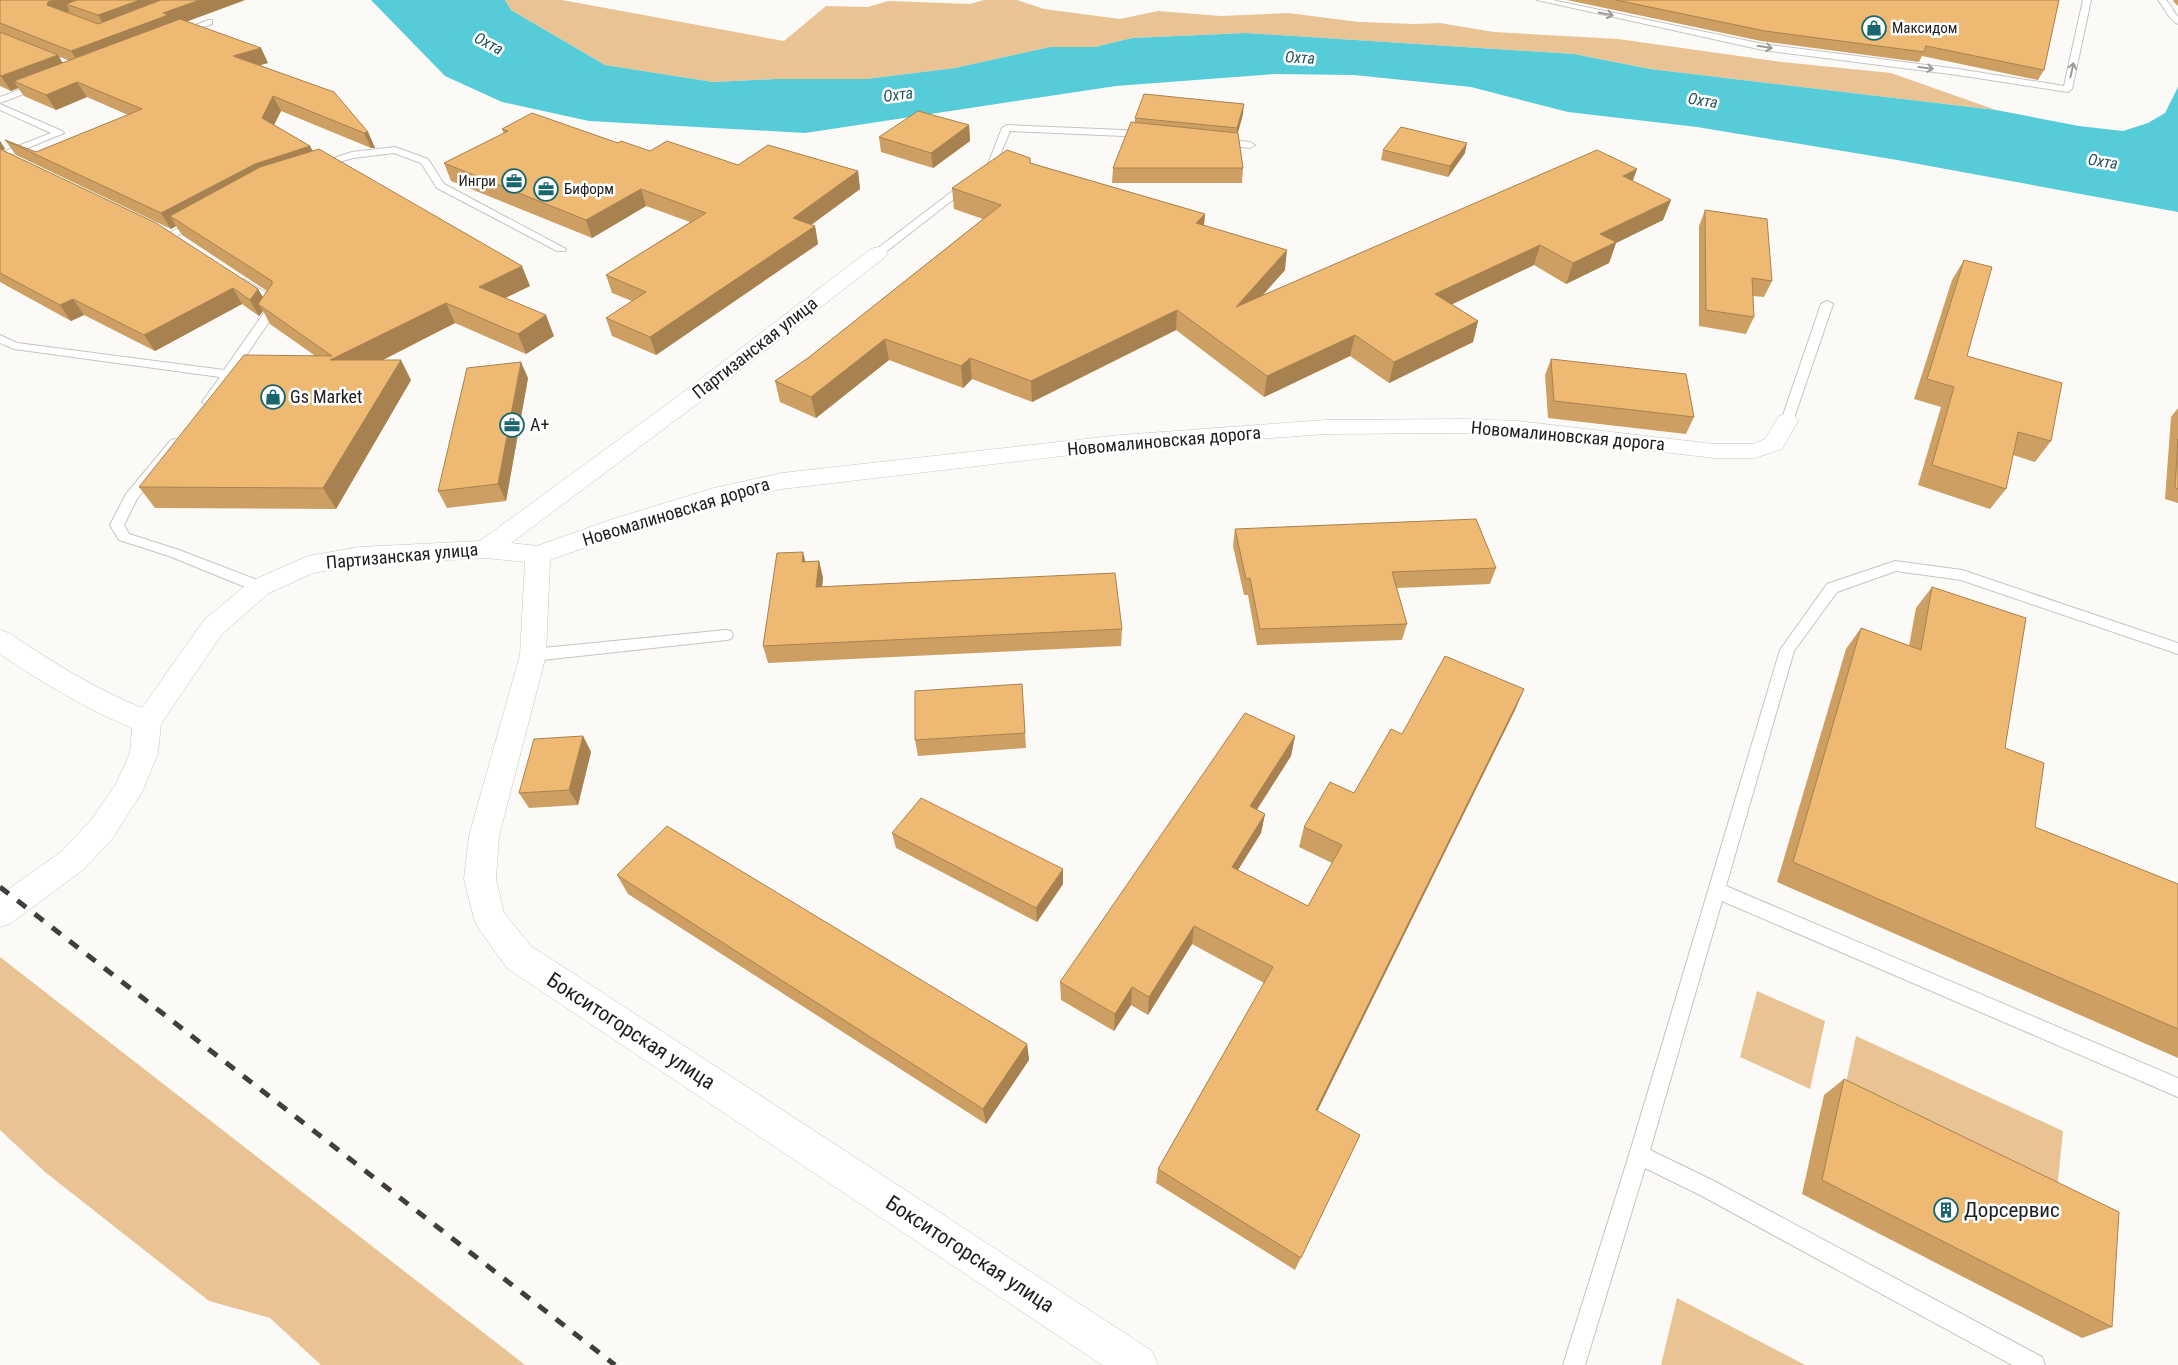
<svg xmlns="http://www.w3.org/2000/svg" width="2178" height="1365" font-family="'Roboto Condensed',sans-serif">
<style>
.green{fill:#e9c393}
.water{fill:#55ccd8}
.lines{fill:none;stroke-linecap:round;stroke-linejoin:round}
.service-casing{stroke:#c7c4c1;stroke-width:2}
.minor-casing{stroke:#c7c4c1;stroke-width:1}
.service{fill:#fff;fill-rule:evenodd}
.minor{fill:#fff;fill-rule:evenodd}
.rail{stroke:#403f3d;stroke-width:5;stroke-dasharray:11 11;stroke-linecap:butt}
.wall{fill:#cd9f63;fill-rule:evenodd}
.shaded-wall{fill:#a78250}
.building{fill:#eeb973;stroke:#a78250}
.oneway{stroke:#9b9b9a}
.labels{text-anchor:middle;stroke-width:5;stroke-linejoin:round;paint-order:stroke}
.far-poi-label{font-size:15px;fill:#21201f;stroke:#fff;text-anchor:start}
.far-water-label{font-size:16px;font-style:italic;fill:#22555a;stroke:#fff}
.street-label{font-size:18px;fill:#21201f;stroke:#fff}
.poi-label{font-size:18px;fill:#21201f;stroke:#fff;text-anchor:start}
.near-street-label{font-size:21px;fill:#21201f;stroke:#fff}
.near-poi-label{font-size:21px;fill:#21201f;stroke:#fff;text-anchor:start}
</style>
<rect width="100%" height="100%" fill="#fcfaf7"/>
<path class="green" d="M505,0H562L784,41L826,6L868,7L888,1L970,4L984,0H1017L1044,9L1120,19L1158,11L1221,16L1288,13L1359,22L1415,24L1440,23L1494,32L1618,39L1782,62L1891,73L1996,110L1650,69L1574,54L1246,33L1132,38L1095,47H1050L955,68L866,79H776L713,82L605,65L511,10Z
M0,957L525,1365H321L270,1318L209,1301L45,1172L0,1130Z
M1757,991L1825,1021L1810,1089L1740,1057Z
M1856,1036L2063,1131L2056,1200L1843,1097Z
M1677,1298L1805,1365H1661Z"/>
<path class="water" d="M371,0H505L511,10L605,65L713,82L776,79H866L955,68L1050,47H1095L1132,38L1246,33L1574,54L1650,69L1996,110L2079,126L2123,131L2148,123L2165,113L2178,87V212L1897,160L1697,127L1568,112L1471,87L1354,75L1274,74L1116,86L805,133L589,121L502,102L445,76Z"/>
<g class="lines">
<g class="service-casing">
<path id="service" d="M1537,0H1552L1763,44L1958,69L2064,86L2083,0H2091L2072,89L2068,92L1958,75L1763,50Z
M2158,0H2166C2172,6 2173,11 2178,17V24C2168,19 2165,8 2158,0Z
M209,20H212V24L180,34L176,32Z
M39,82L43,85L42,87L0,103V97Z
M0,104L62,131L64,133L6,157H0V153L51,133L0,110Z
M1007,125L1146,131L1151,134L1146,137L1010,131L995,167L882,255H874L873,253L874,251L988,164L1002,128Z
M1221,139L1250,142L1255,145L1250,148L1218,144L1216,142Z
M395,147L428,159L444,184L566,249L565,251H557L437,188L421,163L394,153L353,158L319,168L314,165L352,152Z
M196,218L200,219V223L175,237H167L166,235Z
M244,279L282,303L212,405L208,406L202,402L220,377L14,349L0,343V335L17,343L224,370L270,304L240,284L239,282Z
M1827,301L1833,304L1793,421L1787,425L1783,424L1781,421L1821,304Z
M175,439L181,443L137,499L124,525L129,534L179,550L265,583L267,587L265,591H255L169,556L119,540L110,525L126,494L171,440Z
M1895,561L1962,570L2178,643V654L1961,580L1896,571L1837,592L1794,651L1726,886L2178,1078V1097L1722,901L1650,1150L1714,1181L2042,1357L2045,1365H2012L1700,1195L1645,1168L1585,1365H1563L1629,1155L1780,650L1827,584Z
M726,630L731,631L733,635L731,639L726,640L533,661L528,659L526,655L528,651L533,649Z"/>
</g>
<g class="minor-casing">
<path id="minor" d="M878,247L885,249L888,253L885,257L693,407L511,543L537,546L610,520L714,488L782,473L1121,435L1326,420L1464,419L1518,421L1714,444H1753L1765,439L1779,416L1787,414L1795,416L1798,421L1782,449L1755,458H1714L1518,435L1464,433L1326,434L1121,449L782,489L725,501L628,532L550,560L546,655L499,836L496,879L504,913L531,946L1152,1351L1158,1365H1102L507,968L479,929L474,919L464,879L469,836L520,655L525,562L486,558L360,565L313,573L269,593L222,634L161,724L158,753L143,790L113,838L83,870L11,923L0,927V895L61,852L91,820L116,784L130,753L132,728C82,707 45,684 0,654V630L9,633C52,662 94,688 142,708L204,620L251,581L308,556L360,547L480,541L677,397L871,249Z"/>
</g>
<use href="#service" class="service"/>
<use href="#minor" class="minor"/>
<path class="rail" d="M0,887L615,1365"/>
</g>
<path class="wall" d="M0,0H245L186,22L261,48L268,63L260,65L368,132L375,148H371L281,111L274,125L310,146L312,151L530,286L505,298L554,336L526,354L455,323L382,360L411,380L336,509L155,508L139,487L314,355L270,324L263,311L259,316L242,304L155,351L84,315L71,321L0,282V141L5,149L2,150L258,289L263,297L267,291L182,235L176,226L171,229L16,155L5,140L36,152L128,115L87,97L56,110L24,96L18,88L11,91L0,86ZM59,57L63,58L69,61L62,63Z
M1567,0H2059L2044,70L2038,80L1922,56L1919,62L1761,41Z
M2174,0H2178V6L2173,1Z
M1243,114L1238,133L1243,168L1242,183H1112L1113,168L1135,122V118Z
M969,125L970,141L933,168L881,152L879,137Z
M502,129L618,143L650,151L738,165L858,171L860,189L811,225L815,226L818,244L656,355L612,336L606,318L632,301L612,293L606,275L690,222L646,206L592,238L451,181L444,163L504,134Z
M1383,150L1465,153L1448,177L1381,160Z
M1030,158L1031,163L1205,214L1204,225L1285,270L1262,295L1633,181L1671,200L1663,220L1616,243L1609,263L1566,284L1534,265L1452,304L1478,321L1473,342L1389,383L1350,356L1264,397L1176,330L1032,402L972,379L963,388L889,360L816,418L780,402L775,381L808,358L983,219L954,209L952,188Z
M1705,210L1772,281L1764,297L1753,296L1754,317L1746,334L1699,326V226Z
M1964,260L1967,356L2051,441L2035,462L2013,455L2006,489L1990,509L1918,485L1941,407L1914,399L1952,280Z
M1551,359L1694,417L1686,434L1548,418L1545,375Z
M528,378L506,501L447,508L438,491Z
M2178,408V503L2165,499L2171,417Z
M1235,529L1496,568L1490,584L1397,588L1407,624L1402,640L1257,645L1248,595H1244L1233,546Z
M819,561L823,578L822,587L1122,629L1121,646L768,663L763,646L806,562Z
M1932,587L2005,748L2035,827L2178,884V1058L1777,882L1846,649L1861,628L1909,646L1916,608Z
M1524,689L1515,710L1317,1111L1360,1135L1295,1270L1156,1183L1158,1169L1264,983L1192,944L1148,1015L1131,1005L1114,1031L1061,1000L1060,982L1295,736L1291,756L1257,810L1265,814L1261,833L1238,870L1308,906L1332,863L1299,847L1304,827L1354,793L1402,734Z
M1025,733L1026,748L918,756L915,740Z
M583,736L591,752L578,805L529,808L519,793Z
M892,833L1063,884L1037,922L896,848Z
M617,875L1027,1044L1029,1060L986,1124L628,894Z
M1844,1079L2112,1327L2082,1338L1802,1194L1824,1095Z"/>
<path class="shaded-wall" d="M54,0H100L66,4L70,11L56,16L47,5L48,2Z
M140,0H187L106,29L98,15Z
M200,0H245L174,26L80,65L71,51L163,13Z
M261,48L268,63L241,70L233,56Z
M58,55L67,70L14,81L18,88L11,91L1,76Z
M77,82L87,97L56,110L46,95Z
M273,96L281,111L270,133L262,118Z
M1244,104L1243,114L1236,139L1237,128Z
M969,125L970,141L933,168L931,153Z
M368,132L375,148H371L364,133Z
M0,141L5,149L0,151Z
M1467,143L1465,153L1448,177L1450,166Z
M310,146L318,161L170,216L176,226L171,229L161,213L255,164Z
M1637,169L1630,189L1623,176Z
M858,171L860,189L796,236L793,218Z
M641,189L646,206L592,238L586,220Z
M1671,200L1663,220L1616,243L1609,263L1566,284L1573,263L1600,234Z
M1205,214L1203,234L1196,223Z
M815,226L818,244L656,355L650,337Z
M1540,245L1534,265L1430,315L1435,294Z
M1287,250L1285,270L1234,328L1236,307Z
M522,266L530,286L487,307L479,287Z
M233,288L242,304L155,351L144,335Z
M258,289L267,305L258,304L263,311L259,316L250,300Z
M73,299L84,315L71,321L60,305Z
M446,303L455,323L342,381L330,360Z
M1177,310L1176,330L1032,402L1031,381Z
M546,315L554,336L526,354L518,334Z
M1478,321L1473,342L1389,383L1394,362Z
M1355,335L1350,356L1264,397L1267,376Z
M885,339L889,360L816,418L811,397Z
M970,358L972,379L963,388L961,366Z
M401,360L411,380L336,509L323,488Z
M521,362L528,378L506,501L498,484Z
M803,552L807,568L802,562Z
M819,561L823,578L820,604L816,587Z
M1524,689L1515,710L1310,1126L1316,1110Z
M583,736L591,752L578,805L569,790Z
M1295,736L1291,756L1246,826L1250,806Z
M1265,814L1261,833L1228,886L1232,867Z
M1063,869V884L1037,922L1036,908Z
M1194,926L1192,944L1148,1015L1149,997Z
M1132,987L1131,1005L1114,1031L1115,1014Z
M1027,1044L1029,1060L986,1124L983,1109Z"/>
<path class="building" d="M0,0H54L48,2L47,5L98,24L161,0H200L163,13L168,15L71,51L0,23Z
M77,0H140L98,15L66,4Z
M1616,0H2059L2044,70L1926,46L1924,52L1765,31Z
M180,19L261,48L233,56L334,92L368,132L364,133L273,96L262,118L310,146L255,164L161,213L5,140L36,152L142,109L77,82L46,95L14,81Z
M0,32L58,55L1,76L0,75Z
M1144,94L1244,104L1237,128L1135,118Z
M918,111L969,125L931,153L879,137Z
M532,113L618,143L621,141L650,151L667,141L738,165L768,145L858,171L793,218L815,226L650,337L606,318L646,292L606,275L706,213L641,189L586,220L444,163L508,131L502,129Z
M1131,122L1238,133L1243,168H1113Z
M1401,127L1467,143L1450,166L1383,150Z
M0,149L156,223L258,289L250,300L233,288L144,335L73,299L60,305L0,273Z
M319,149L522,266L479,287L546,315L518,334L446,303L330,360H401L323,488L139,487L244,355L332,356L258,304L272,284V281L170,216L260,167Z
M1007,150L1030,158V163L1205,214L1196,223L1287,250L1236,307L1597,150L1637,169L1623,176L1671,200L1600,234L1616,242L1573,263L1540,245L1435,294L1478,321L1394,362L1355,335L1267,376L1177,310L1031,381L970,358L961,366L885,339L811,397L775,381L808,358L1001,205L952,188Z
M1705,210L1767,219L1772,281L1752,278L1754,317L1706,310Z
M1964,260L1992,267L1967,356L2062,383L2051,441L2018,432L2006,489L1932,465L1954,387L1927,379Z
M1551,359L1686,374L1694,417L1554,401Z
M521,362L498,484L438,491L467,368Z
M2178,439V489L2175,488Z
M1476,519L1496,568L1392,572L1407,624L1260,629L1250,578L1246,579L1235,529Z
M803,552L802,562L819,561L816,587L1115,573L1122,629L763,646L777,553Z
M1932,587L2026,618L2005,748L2044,763L2035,827L2178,884V1029L1793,862L1861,628L1921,650Z
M1445,656L1524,689L1316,1110L1360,1135L1301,1258L1158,1169L1273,967L1194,926L1149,997L1132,987L1115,1014L1060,982L1245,713L1295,736L1250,806L1265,814L1232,867L1308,906L1342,845L1304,827L1330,782L1354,793L1391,729L1402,734Z
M1022,684L1025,733L915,740V691Z
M583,736L569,790L519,793L534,739Z
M921,798L1063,869L1036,908L892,833Z
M667,826L1027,1044L983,1109L617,875Z
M1844,1079L2119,1212L2112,1327L1822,1180Z"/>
<defs><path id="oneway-shaft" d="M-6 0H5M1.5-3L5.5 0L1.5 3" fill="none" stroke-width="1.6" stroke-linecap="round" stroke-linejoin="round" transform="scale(1.25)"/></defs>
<g class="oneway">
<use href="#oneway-shaft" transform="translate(1606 14) rotate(12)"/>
<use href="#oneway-shaft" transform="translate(1765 47) rotate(9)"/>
<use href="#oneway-shaft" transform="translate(1926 68) rotate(7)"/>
<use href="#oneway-shaft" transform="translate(2072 70) rotate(-77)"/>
</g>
<defs>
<g id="shop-ring" transform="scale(1.25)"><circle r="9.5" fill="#fff" stroke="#19666e" stroke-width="1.5"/><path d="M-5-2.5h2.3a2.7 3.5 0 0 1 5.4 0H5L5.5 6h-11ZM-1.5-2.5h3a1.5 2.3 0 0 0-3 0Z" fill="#19666e"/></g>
<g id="office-ring" transform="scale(1.25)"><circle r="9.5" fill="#fff" stroke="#19666e" stroke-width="1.5"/><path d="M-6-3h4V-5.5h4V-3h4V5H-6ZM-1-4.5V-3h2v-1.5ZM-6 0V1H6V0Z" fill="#19666e"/></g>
<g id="building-ring" transform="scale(1.25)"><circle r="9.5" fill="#fff" stroke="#19666e" stroke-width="1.5"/><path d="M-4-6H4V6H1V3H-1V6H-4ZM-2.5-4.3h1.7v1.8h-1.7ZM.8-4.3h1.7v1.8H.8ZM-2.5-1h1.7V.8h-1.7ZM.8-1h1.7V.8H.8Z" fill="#19666e"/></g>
</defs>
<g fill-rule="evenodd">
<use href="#shop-ring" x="1874" y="28"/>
<use href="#office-ring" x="514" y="181"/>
<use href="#office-ring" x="546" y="189"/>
<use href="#shop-ring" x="273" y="397"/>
<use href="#office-ring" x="512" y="425"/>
<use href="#building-ring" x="1946" y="1210"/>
</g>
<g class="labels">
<g class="far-poi-label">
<text x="1892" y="33">Максидом</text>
<text x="496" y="186" text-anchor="end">Ингри</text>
<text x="564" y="194">Биформ</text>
</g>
<g class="far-water-label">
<text transform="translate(489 43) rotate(28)" y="6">Охта</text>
<text transform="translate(1300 57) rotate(3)" y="6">Охта</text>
<text transform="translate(898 94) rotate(-8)" y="6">Охта</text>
<text transform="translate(1703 100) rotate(9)" y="6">Охта</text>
<text transform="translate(2103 161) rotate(9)" y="6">Охта</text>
</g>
<g class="street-label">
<text transform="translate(755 348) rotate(-38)" y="6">Партизанская улица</text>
<text transform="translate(1568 436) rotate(5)" y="6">Новомалиновская дорога</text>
<text transform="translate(1164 441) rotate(-5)" y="6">Новомалиновская дорога</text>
<text transform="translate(676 512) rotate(-17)" y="6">Новомалиновская дорога</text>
<text transform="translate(402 556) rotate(-5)" y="6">Партизанская улица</text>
</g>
<g class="poi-label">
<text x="290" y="403">Gs Market</text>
<text x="530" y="431">А+</text>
</g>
<g class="near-street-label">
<text transform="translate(631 1031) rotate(33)" y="7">Бокситогорская улица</text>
<text transform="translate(970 1254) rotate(33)" y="7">Бокситогорская улица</text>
</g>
<g class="near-poi-label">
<text x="1964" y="1217">Дорсервис</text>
</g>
</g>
</svg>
